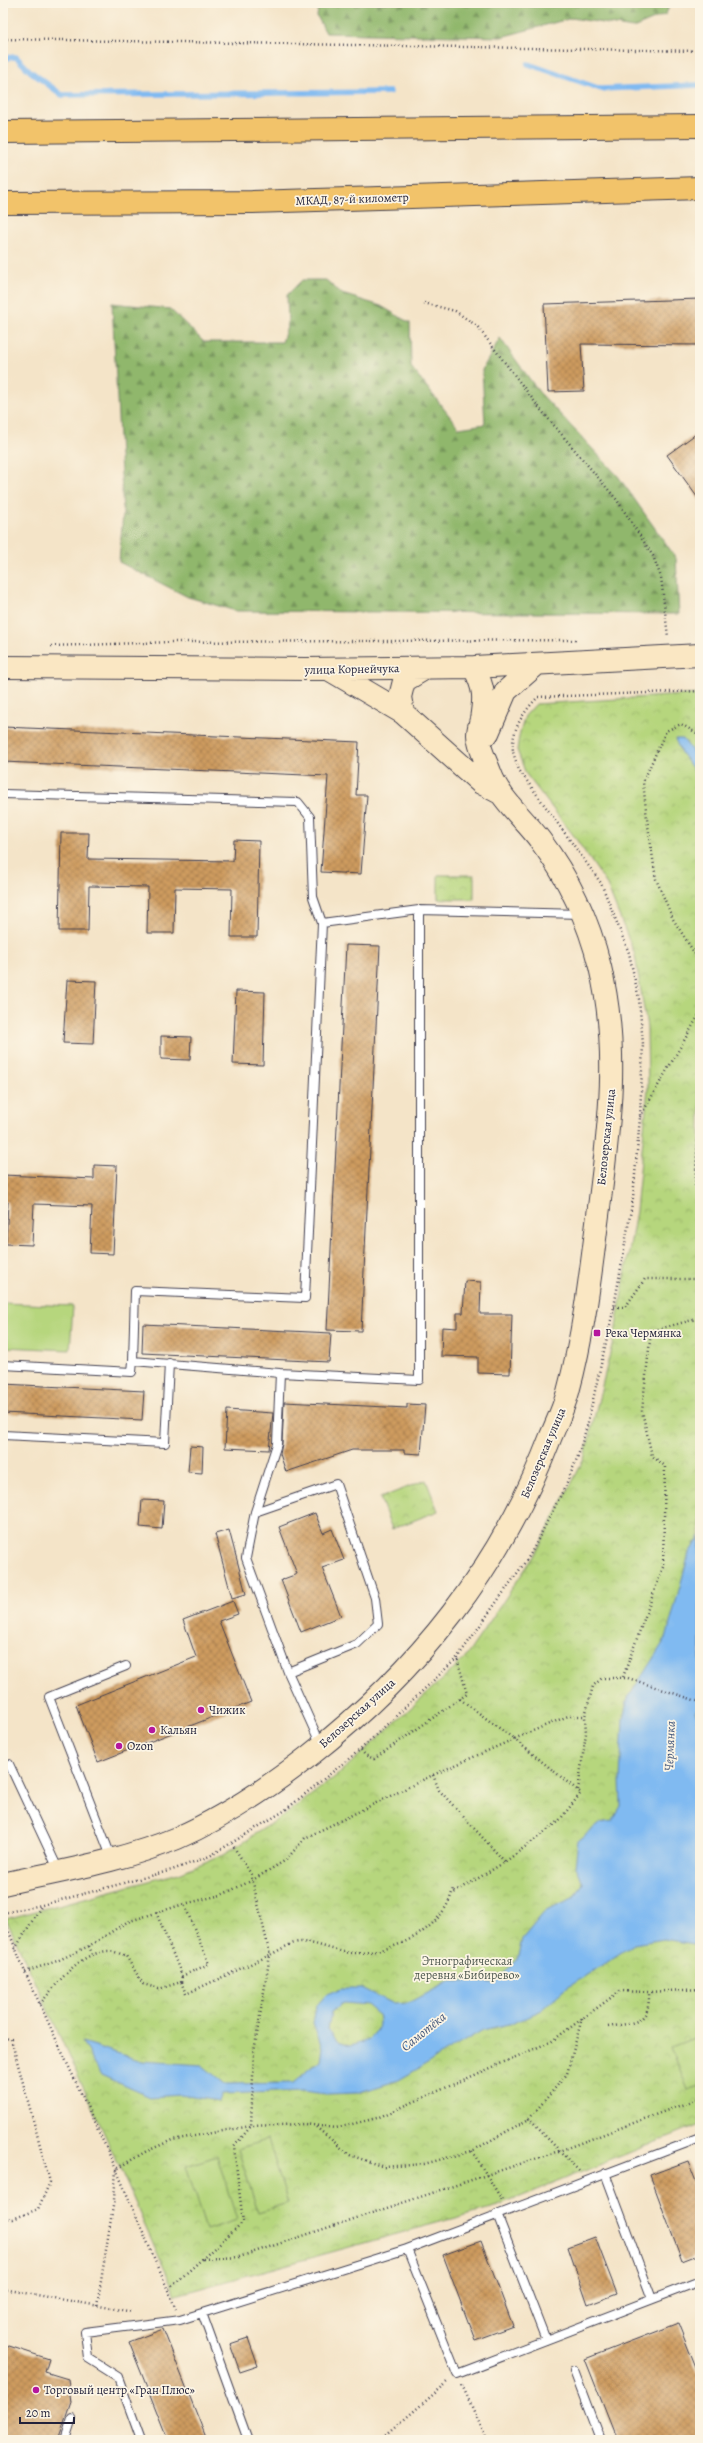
<svg xmlns="http://www.w3.org/2000/svg" width="703" height="2443" font-family="Alegreya,serif">
<style>
.forest{fill:url(#forest-firs);stroke:#596c54}
.park{fill:url(#park-crowns);stroke:#6c7c5c}
.pitch{fill:#b6d67d;stroke:#6c7c5c}
.water{fill:#80baf1;stroke:#516e96;fill-rule:evenodd}
.lines{fill:none;stroke-linecap:round;stroke-linejoin:round}
.stream{stroke:#80baf1;stroke-width:5.5}
.building{fill:url(#building-cross-hatch)}
.lane-casing{stroke:#423f50;stroke-width:10}
.secondary-casing{stroke:#423f50;stroke-width:24}
.highway-casing{stroke:#423f50;stroke-width:24}
.path{stroke:#423f50;stroke-width:2.5;stroke-dasharray:1 3;stroke-linecap:butt}
.lane{stroke:#fff;stroke-width:8}
.secondary{stroke:#fae7c3;stroke-width:22}
.highway{stroke:#f2c36a;stroke-width:22}
.poi-dot{fill:#b5179e;stroke:#fcf5e5;stroke-width:1.5}
.labels{text-anchor:middle;stroke-width:3.5;stroke-linejoin:round;paint-order:stroke}
.street-label{font-size:12px;fill:#22223b;stroke:#fcf5e5}
.poi-label{font-size:12px;fill:#22223b;stroke:#fcf5e5;text-anchor:start}
.park-label{font-size:12px;fill:#4e584f;stroke:#fcf5e5}
.water-label{font-size:13px;font-style:italic;fill:#43577b;stroke:#fcf5e5}
</style>
<defs>
<pattern id="forest-firs" width="22" height="20" patternUnits="userSpaceOnUse"><rect width="22" height="20" fill="#90b76c"/><path d="M5 1l3.5 6h-7zM16 11l3.5 6h-7z" fill="#75945a"/></pattern>
<pattern id="park-crowns" width="20" height="18" patternUnits="userSpaceOnUse"><rect width="20" height="18" fill="#b6d67d"/><path d="M2 6a3 3 0 1 1 6 0M12 15a3 3 0 1 1 6 0" fill="none" stroke="#9cb76d"/></pattern>
<pattern id="building-cross-hatch" width="8" height="8" patternUnits="userSpaceOnUse"><rect width="8" height="8" fill="#ce9b5e"/><path d="M0 0l8 8M0 8l8-8" fill="none" stroke="#a77e4f"/></pattern>
</defs>
<rect width="100%" height="100%" fill="#fcf5e5"/>
<filter id="ink" filterUnits="userSpaceOnUse"><feTurbulence type="fractalNoise" baseFrequency=".025" numOctaves="2"/><feDisplacementMap in="SourceGraphic" scale="8" xChannelSelector="R" yChannelSelector="G"/><feConvolveMatrix kernelMatrix="1 2 1 2 8 2 1 2 1" color-interpolation-filters="sRGB"/></filter>
<filter id="wash" filterUnits="userSpaceOnUse"><feTurbulence type="fractalNoise" baseFrequency=".012" numOctaves="4" result="noise"/><feDisplacementMap in="SourceGraphic" scale="16" xChannelSelector="R" yChannelSelector="G"/><feGaussianBlur stdDeviation="0.9" result="paint"/><feColorMatrix in="noise" values="0 0 0 0 0 0 0 0 0 0 0 0 0 0 0 0 0 1.4 0 .05"/><feComposite in="paint" operator="in"/></filter>
<g filter="url(#wash)">
<rect width="100%" height="100%" fill="#f4e4c8"/>
<path class="forest" d="M319,3H670L666,14L633,28L572,18L501,37L326,33L317,16Z
M302,280H326L342,294L381,306L410,323L411,367L459,428L485,424L482,370L500,338L539,392L618,476L676,558L679,614L236,611L188,597L119,562L123,513L112,303L170,309L204,342H282L288,324L287,295Z"/>
<path class="park" d="M700,694V2124L498,2206L176,2295L115,2157L6,1919L179,1873L224,1854L286,1814L340,1773L465,1658L536,1553L584,1459L615,1333L636,1211L648,1088L647,1027L635,955L606,883L574,836L526,774L517,750L519,736L525,716L536,704Z
M438,875H474V899H438Z
M426,1480L438,1511L392,1529L380,1498Z"/>
<path class="pitch" d="M3,1303L73,1306L70,1350L3,1347Z
M694,2038L700,2053V2086L688,2090L671,2047Z
M268,2139L288,2203L258,2212L238,2149Z
M217,2156L237,2220L206,2230L186,2166Z"/>
<path class="water" d="M675,739H683L700,762V778L681,753Z
M700,1536V1705L695,1712L700,1721V1945L664,1939L634,1944L567,1988L542,2010L513,2023L483,2030L399,2080L358,2093L326,2094L302,2091L222,2094L219,2101L181,2095L150,2097L101,2075L82,2042L142,2061L202,2065L225,2084L293,2083L320,2061L322,2047L313,2024L316,2006L327,1994L341,1988H362L394,2004L409,2003L452,1980L496,1983L517,1960L522,1939L546,1910L575,1897L583,1883L575,1867L578,1841L600,1823L612,1821L621,1806L620,1779L623,1719L628,1698L666,1638L689,1553ZM344,2003L367,2005L380,2016L378,2030L370,2039L350,2045L338,2041L328,2029L331,2012Z"/>
<g class="lines">
<path class="stream" d="M3,58L16,57L30,71L62,95L390,92
M528,64L601,89L700,85"/>
</g>
<g id="blocks">
<path class="building" d="M700,299V345L581,344L584,391L548,392L544,304Z
M700,431V501L667,455Z
M3,727L359,742L356,795H367L361,874L321,872L328,776L3,762Z
M61,833H89L88,859L233,861L234,840L259,841L257,937H231L232,889L175,888L174,933H147L148,887L89,886L88,931H59Z
M346,945L380,946L361,1331L327,1330Z
M67,980L96,981L93,1044L63,1043Z
M236,991L265,992L263,1065L233,1064Z
M161,1036L191,1037L190,1060L161,1059Z
M94,1165L117,1166L113,1254L90,1253L92,1206L34,1204L32,1245L6,1244L8,1202H3V1175L94,1179Z
M465,1281L481,1282L480,1314H512L510,1374L478,1373V1357L441,1356L442,1327L457,1328V1313H463Z
M143,1324L331,1333L329,1362L142,1353Z
M3,1384L144,1391L142,1420L3,1413Z
M284,1402L407,1408V1404L425,1405L421,1454L404,1453V1450H352L286,1472L280,1454L282,1444Z
M227,1410L273,1413L269,1450L225,1448Z
M190,1446L203,1447L202,1473L188,1472Z
M142,1500L164,1501L162,1529L140,1527Z
M315,1513L323,1533L332,1529L344,1560L322,1568L341,1616L301,1632L281,1580L297,1574L279,1527Z
M229,1530L246,1594L232,1598L215,1534Z
M233,1601L238,1614L219,1621L251,1702L98,1762L76,1705L196,1657L183,1620Z
M688,2161L700,2192V2254L682,2261L650,2175Z
M595,2237L617,2294L588,2305L568,2247Z
M481,2241L513,2326L475,2340L443,2255Z
M678,2323L700,2378V2440H617L585,2359Z
M163,2329L171,2349L207,2440H168L129,2342Z
M248,2338L258,2366L240,2372L230,2344Z
M3,2344L49,2359L45,2372L68,2379L71,2402L58,2440H3Z"/>
</g>
</g>
<g filter="url(#ink)">
<use href="#blocks" fill-opacity="0" stroke="#423f50" stroke-width="1"/>
<g class="lines">
<g class="lane-casing">
<path id="lane" d="M3,794L298,802L310,817L313,897L322,923
M133,1361L135,1291L305,1298L322,923L419,910
M3,1365L132,1372L133,1361L280,1373L419,1380V910L581,914
M280,1373L277,1444L255,1512L246,1558L288,1672L321,1745
M3,1435L165,1443L169,1363
M255,1512L336,1484L375,1598L378,1624L357,1644L288,1672
M9,1764L59,1871
M112,1859L49,1697L126,1666
M605,2173L652,2299
M497,2214L546,2340
M407,2249L457,2374L700,2281
M574,2371L600,2440
M65,2440L72,2418
M141,2440L118,2377L88,2358L85,2332L180,2320L202,2313
M248,2440L202,2313L407,2249L700,2138"/>
</g>
<g class="secondary-casing">
<path id="secondary" d="M3,667L306,669L474,667L700,655
M330,670L403,713L481,783L498,792
M403,713L400,697L404,681L426,668
M488,733L506,691L537,664
M3,1884C61,1871 122,1861 177,1838C225,1817 268,1788 309,1756C419,1670 501,1567 551,1436C557,1422 564,1407 568,1392C583,1337 590,1279 597,1223C608,1136 621,1053 600,967C589,922 568,877 540,840C523,817 500,800 490,772C486,761 478,746 478,735C478,729 480,724 481,719C485,695 484,689 474,667"/>
</g>
<g class="highway-casing">
<path id="highway" d="M3,132L700,126
M3,203L252,202L700,188"/>
</g>
<path class="path" d="M3,39L700,51
M424,303L455,311L477,326L541,410L617,500L653,556L661,577L668,637
M51,646L172,642L578,640
M700,735L681,724L666,731L643,782L647,819L656,879L673,919L700,962
M640,1117L700,1013
M700,1133L698,1139L695,1185L700,1201
M614,1307H625L645,1279H700
M623,1677L663,1567L665,1466L652,1456L642,1411L651,1331L700,1318
M460,1699L514,1739L568,1716H585L593,1686L602,1678H628L700,1702
M361,1750L365,1755L374,1759L467,1694L457,1658
M433,1775L439,1790L505,1862
M578,1790L586,1733L585,1716
M184,1904L221,1895L251,1881L286,1860L305,1838L433,1775L514,1739L581,1793L558,1822L505,1862L452,1894
M3,1913L42,1905L172,1870L210,1856L284,1811L361,1749L457,1658L530,1555L565,1487L578,1456L587,1426L614,1307L633,1198L640,1117L643,1044L639,999L629,953L601,883L519,770C517,764 514,757 513,751C511,730 524,711 538,697L700,691
M3,1917L25,1972L116,2169L176,2309
M89,1946L92,1954
M15,1949L42,1905
M25,1972L57,1961L89,1946L127,1922L184,1904L209,1964L182,1976L156,1912
M181,1982L186,1994L270,1955L251,1874L232,1844
M697,1989L700,1997
M40,2004C58,1983 78,1953 108,1951C114,1951 121,1954 126,1956L143,1984L159,1989L181,1982L182,1976
M608,2027C635,2022 650,2025 649,1992
M3,2038L11,2039L50,2182L38,2209L13,2219L3,2218
M316,2127L350,2155L384,2167L424,2164L472,2151L529,2119
M472,2151L502,2200
M579,2171L529,2119L567,2074L582,2018
M203,2259L239,2257L559,2151L700,2098
M3,2289L133,2312
M169,2289L243,2222L234,2147L251,2126L254,2052L270,1955C278,1951 293,1941 302,1942C319,1943 335,1952 353,1953C392,1954 445,1930 453,1888
M97,2306L114,2200L116,2169L145,2152L172,2140L251,2126L305,2124L336,2128L377,2118L552,2041L620,1991L649,1992L700,1989
M462,2385L487,2440
M380,2440L448,2382"/>
<use href="#lane" class="lane"/>
<use href="#secondary" class="secondary"/>
<use href="#highway" class="highway"/>
</g>
</g>
<g class="poi-dot">
<rect x="593" y="1329" width="8" height="8" rx="2"/>
<circle cx="201" cy="1710" r="4"/>
<circle cx="152" cy="1730" r="4"/>
<circle cx="119" cy="1746" r="4"/>
<circle cx="36" cy="2390" r="4"/>
</g>
<g class="labels">
<g class="street-label">
<text transform="translate(352 199) rotate(-2)" y="4">МКАД, 87-й километр</text>
<text transform="translate(352 669) rotate(-1)" y="4">улица Корнейчука</text>
<text transform="translate(606 1137) rotate(-84)" y="4">Белозерская улица</text>
<text transform="translate(543 1453) rotate(-67)" y="4">Белозерская улица</text>
<text transform="translate(357 1713) rotate(-42)" y="4">Белозерская улица</text>
</g>
<g class="poi-label">
<text x="605" y="1337">Река Чермянка</text>
<text x="209" y="1714">Чижик</text>
<text x="160" y="1734">Кальян</text>
<text x="127" y="1750">Ozon</text>
<text x="44" y="2394">Торговый центр «Гран Плюс»</text>
</g>
<g class="park-label">
<text x="467" y="1965">Этнографическая<tspan x="467" dy="14">деревня «Бибирево»</tspan></text>
</g>
<g class="water-label">
<text transform="translate(669 1746) rotate(-88)" y="5">Чермянка</text>
<text transform="translate(423 2031) rotate(-39)" y="5">Самотёка</text>
</g>
</g>
<rect width="703" height="2443" fill="none" stroke="#fcf5e5" stroke-width="16"/>
<path d="M20 2417v6h54v-6" fill="none" stroke="#22223b" stroke-width="2"/>
<text x="26" y="2417" font-size="12" fill="#22223b" stroke="#fcf5e5" stroke-width="3" paint-order="stroke">20 m</text>
</svg>
